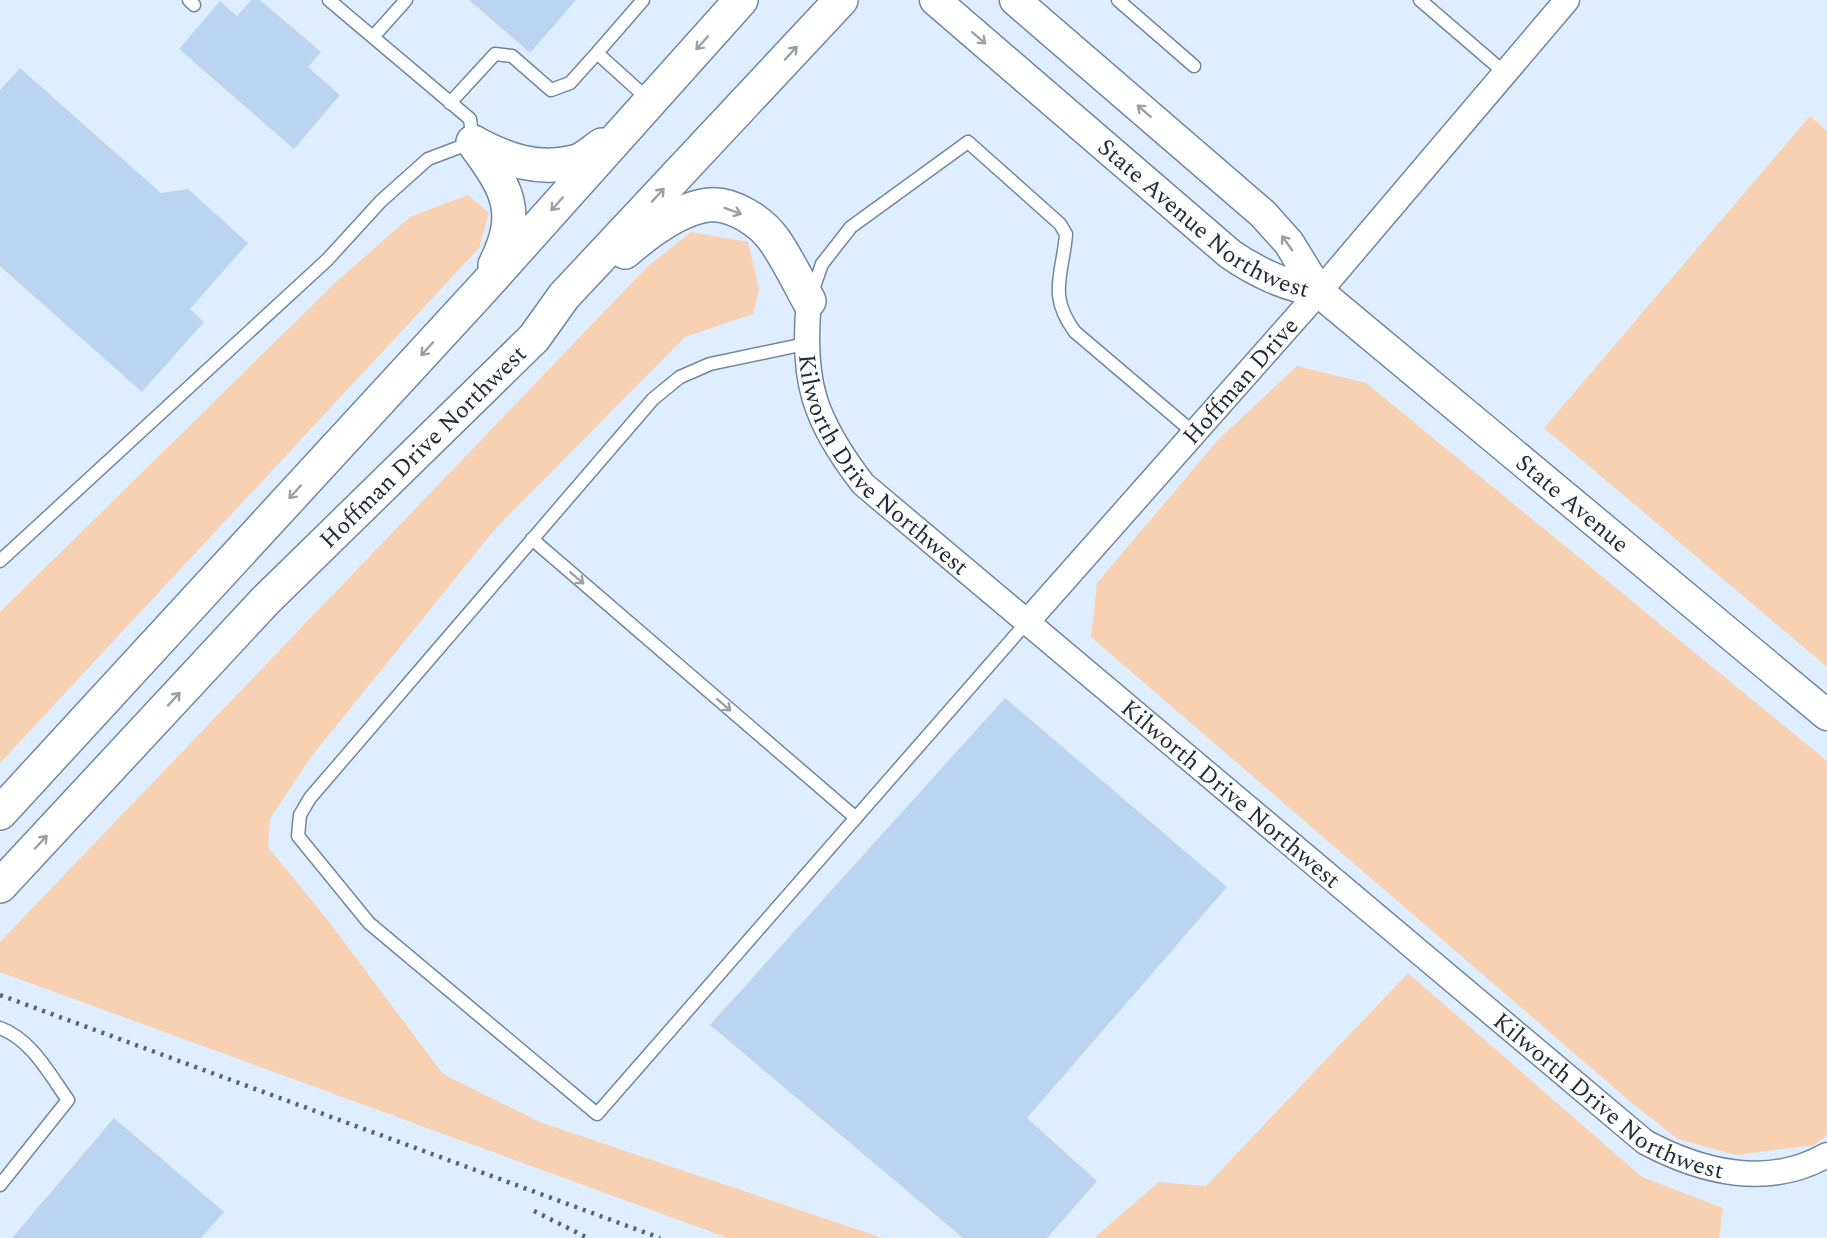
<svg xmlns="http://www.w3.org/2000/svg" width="1827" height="1238" font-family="Spectral,serif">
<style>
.green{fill:#f8d1b2}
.building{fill:#bbd4f0}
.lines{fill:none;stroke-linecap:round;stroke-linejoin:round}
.service-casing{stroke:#7087a0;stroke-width:15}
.minor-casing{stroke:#7087a0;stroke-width:27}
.tertiary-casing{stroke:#7087a0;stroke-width:33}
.secondary-casing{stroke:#7087a0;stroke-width:36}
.service{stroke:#fff;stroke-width:12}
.minor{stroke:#fff;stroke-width:24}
.tertiary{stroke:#fff;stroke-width:30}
.secondary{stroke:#fff;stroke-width:33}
.rail{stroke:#56626e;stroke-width:4.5;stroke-dasharray:3 6;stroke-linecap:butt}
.oneway{stroke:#9ca0a5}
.labels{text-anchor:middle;stroke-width:4.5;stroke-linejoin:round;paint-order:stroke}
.street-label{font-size:24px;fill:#222c36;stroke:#deeeff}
</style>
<rect width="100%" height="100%" fill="#deeeff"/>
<path class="green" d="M1810,116L1827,131V667L1544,428Z
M468,195L489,213L479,248L0,763V612L336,282L410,217Z
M691,232L748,242L759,289L753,314L685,337L496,528L311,757L270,819L268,847L330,923L443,1074L542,1123L883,1238H728L0,972V942L647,267Z
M1297,366L1366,383L1827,761V1135L1814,1145L1736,1155L1678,1139L1633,1104L1091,637L1097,583L1218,440Z
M1408,973L1642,1177L1723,1208L1719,1238H1094L1159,1182L1206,1186Z"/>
<path class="building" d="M251,0H260L321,52L308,67L340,95L294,149L179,49L220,1L237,16Z
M469,0H576L530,53Z
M20,68L161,193L188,189L248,243L190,309L204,322L142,392L0,266V90Z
M1005,698L1227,887L1027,1118L1097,1181L1047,1238H963L710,1025Z
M114,1118L224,1212L201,1238H12Z"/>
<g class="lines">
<g class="service-casing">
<path id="service" d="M189,0L194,5
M643,0L597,53L649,100
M1118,0L1194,66
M1420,0L1505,73
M373,37L406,0
M450,103L495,54L512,56L551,90L570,83L597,53
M811,295L822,264L851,227L968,142L1060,224L1066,234C1063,274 1047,295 1075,332L1194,433
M805,344L710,364L680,377L653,399L310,798L300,815L298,836L369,923L597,1114L1027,622
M532,539L856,818
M0,561L327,260L381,201L428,159L473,142L470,119L329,0
M0,1028C31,1039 50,1075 68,1100L0,1185"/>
</g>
<g class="minor-casing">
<g id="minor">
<path id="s1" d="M809,301C801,381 814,420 863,484L1645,1142C1701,1172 1768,1189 1827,1155"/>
<path id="s2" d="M1027,622L1319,292L1567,0"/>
</g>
</g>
<g class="tertiary-casing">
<g id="tertiary">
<path id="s3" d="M935,0L1230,254C1259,274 1285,285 1319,292"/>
<path id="s4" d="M1015,0L1263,214L1289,243L1319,292L1827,715"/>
</g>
</g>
<g class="secondary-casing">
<g id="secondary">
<path d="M473,142C507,188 522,211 495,265"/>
<path d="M475,143C506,160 538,171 574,162C584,160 594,150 602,145"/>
<path d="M625,252C647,233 678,209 708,205C732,202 762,222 775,241C788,260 798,281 809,301"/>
<path d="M0,813L484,287L741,0"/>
<path id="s5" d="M0,886L265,601L534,338L564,296L841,0"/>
</g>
</g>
<use href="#service" class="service"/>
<use href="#minor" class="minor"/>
<use href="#tertiary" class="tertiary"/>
<use href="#secondary" class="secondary"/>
<path class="rail" d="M0,995L660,1238
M534,1211L588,1238"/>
</g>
<defs><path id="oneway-shaft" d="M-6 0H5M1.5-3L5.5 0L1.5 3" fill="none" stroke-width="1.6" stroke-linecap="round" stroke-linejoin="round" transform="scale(1.5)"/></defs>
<g class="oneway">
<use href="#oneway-shaft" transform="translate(979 38) rotate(41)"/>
<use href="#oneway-shaft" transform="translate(702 43) rotate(132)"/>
<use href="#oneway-shaft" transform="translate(791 53) rotate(-47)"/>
<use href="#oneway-shaft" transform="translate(1144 111) rotate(-139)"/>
<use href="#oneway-shaft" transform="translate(658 195) rotate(-47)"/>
<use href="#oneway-shaft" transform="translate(557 204) rotate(132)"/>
<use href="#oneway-shaft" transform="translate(733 211) rotate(20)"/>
<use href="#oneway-shaft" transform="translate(1287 243) rotate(-126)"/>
<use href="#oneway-shaft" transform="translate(427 349) rotate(132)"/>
<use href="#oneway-shaft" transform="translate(295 492) rotate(132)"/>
<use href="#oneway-shaft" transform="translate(577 578) rotate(41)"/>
<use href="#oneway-shaft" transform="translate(174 699) rotate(-47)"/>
<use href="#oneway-shaft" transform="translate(724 705) rotate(41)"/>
<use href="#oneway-shaft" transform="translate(41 842) rotate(-47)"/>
</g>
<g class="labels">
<g class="street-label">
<text dy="8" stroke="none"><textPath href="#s3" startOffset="348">State Avenue Northwest</textPath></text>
<text dy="8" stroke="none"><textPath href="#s2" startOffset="322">Hoffman Drive</textPath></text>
<text dy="8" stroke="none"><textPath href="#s5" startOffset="610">Hoffman Drive Northwest</textPath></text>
<text dy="8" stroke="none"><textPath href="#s1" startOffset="192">Kilworth Drive Northwest</textPath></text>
<text dy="8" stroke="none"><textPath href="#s4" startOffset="754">State Avenue</textPath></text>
<text dy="8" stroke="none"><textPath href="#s1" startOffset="678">Kilworth Drive Northwest</textPath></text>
<text dy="8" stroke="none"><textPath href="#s1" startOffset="1164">Kilworth Drive Northwest</textPath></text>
</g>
</g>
</svg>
